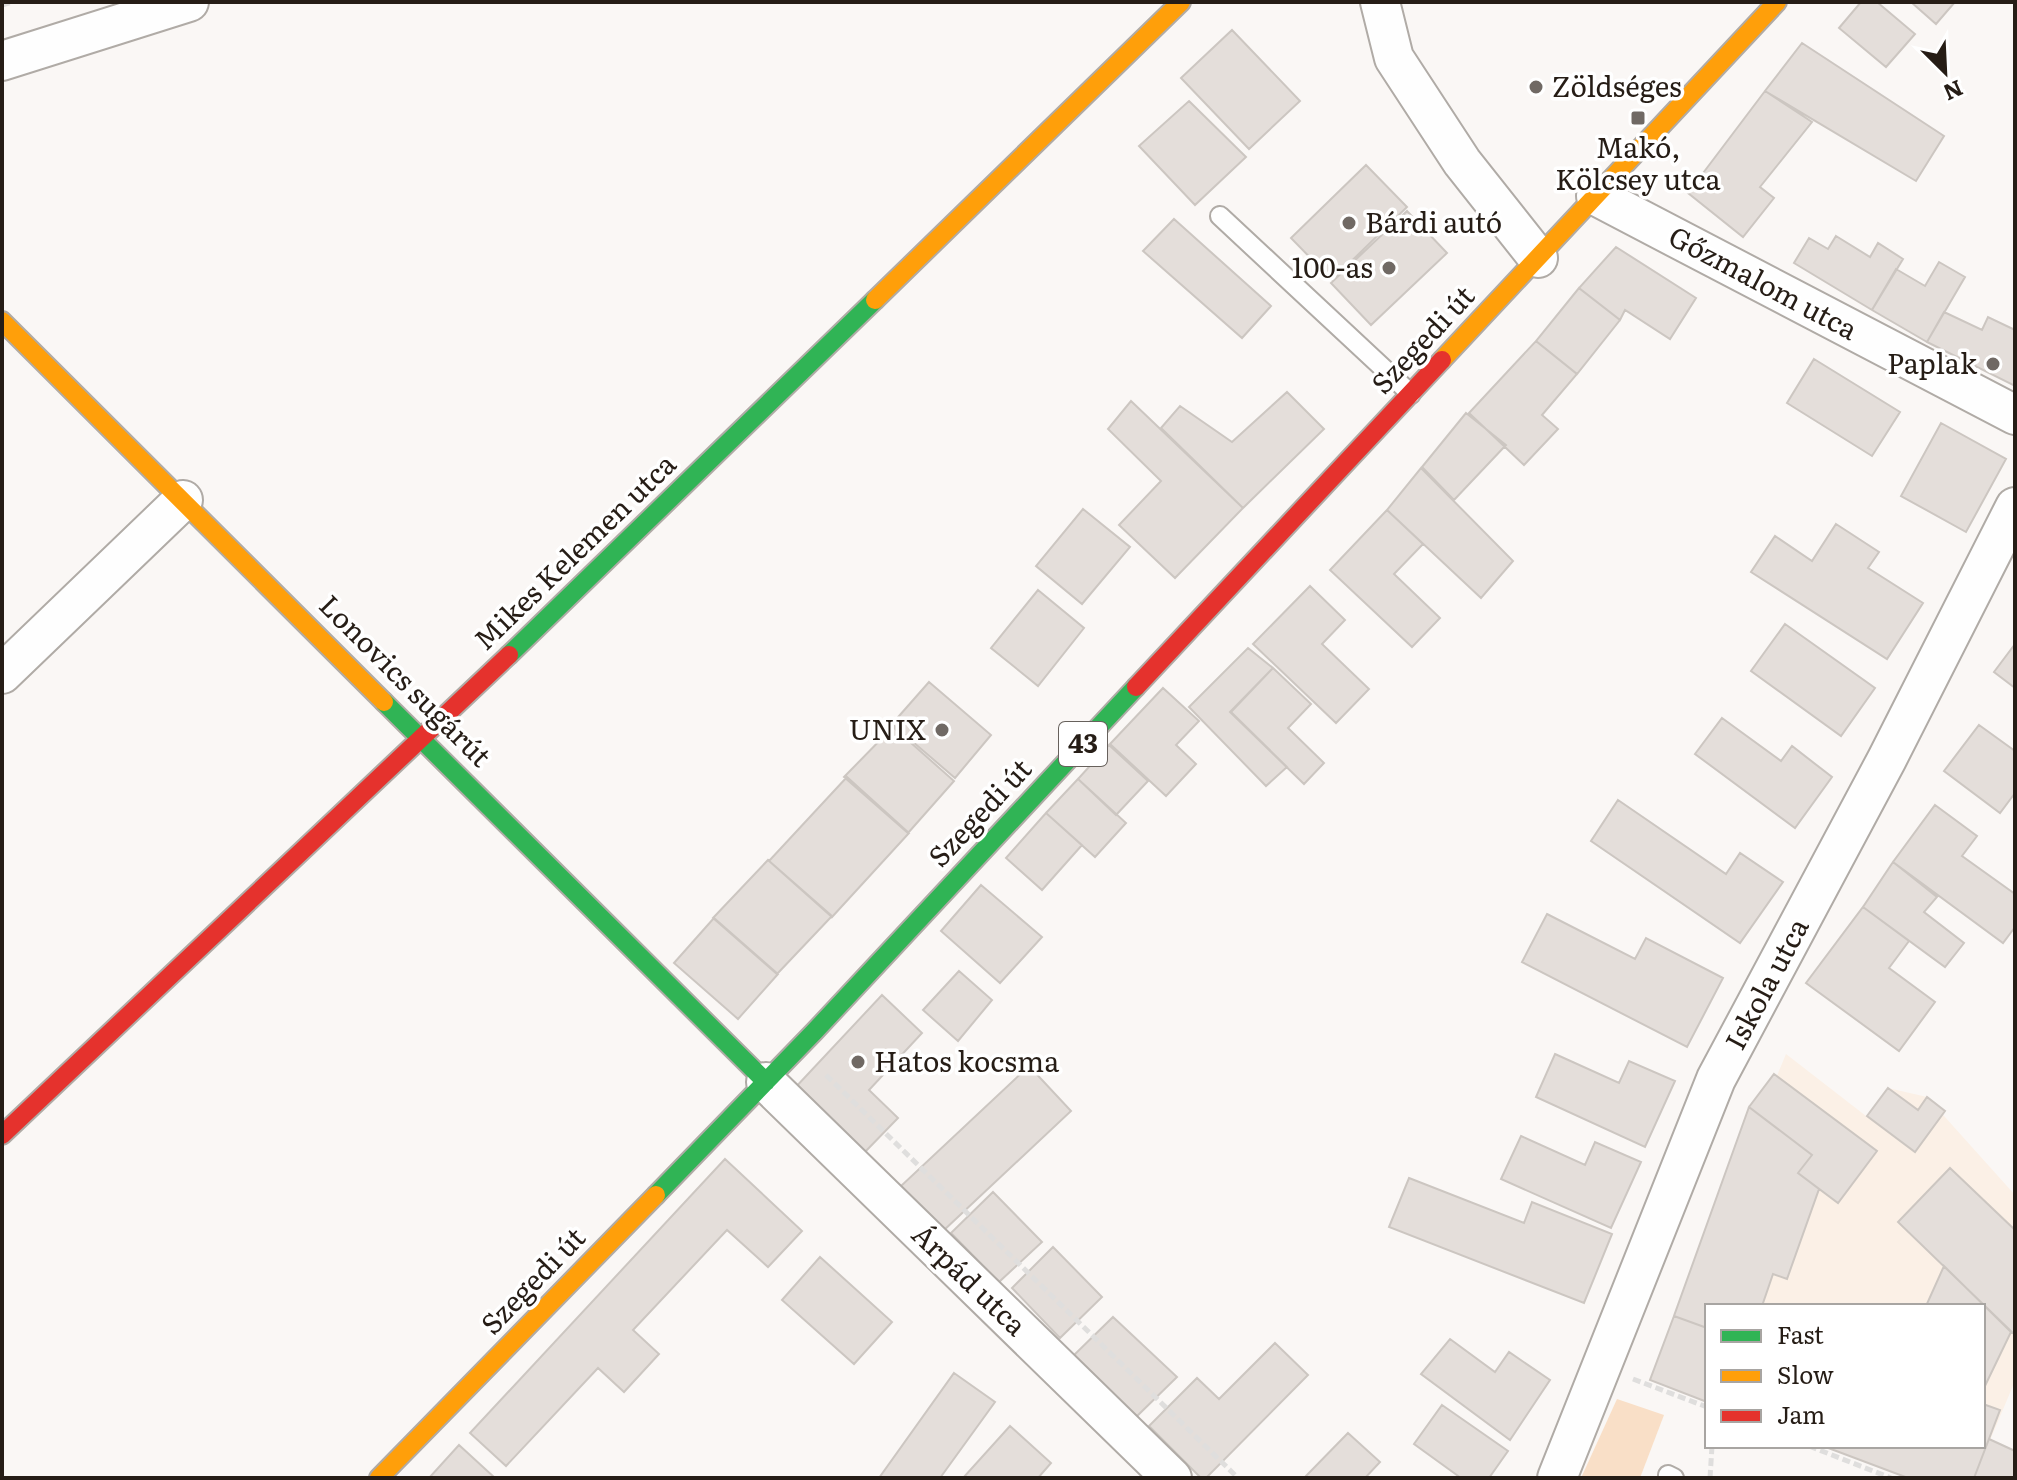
<svg xmlns="http://www.w3.org/2000/svg" width="2017" height="1480" font-family="Literata,serif">
<style>
.built{fill:#fbf0e6}
.green{fill:#f9dfc7}
.building{fill:#e4deda;stroke:#ccc6c1;stroke-width:2}
.lines{fill:none;stroke-linecap:round;stroke-linejoin:round}
.lane-casing{stroke:#b0aba6;stroke-width:22}
.street-casing{stroke:#b0aba6;stroke-width:42}
.fast-casing{stroke:#b0aba6;stroke-width:22}
.slow-casing{stroke:#b0aba6;stroke-width:22}
.jam-casing{stroke:#b0aba6;stroke-width:22}
.path{stroke:#dfdedd;stroke-width:5;stroke-dasharray:8 4;stroke-linecap:butt}
.lane{stroke:#fefefe;stroke-width:18}
.street{stroke:#fefefe;stroke-width:38}
.fast{stroke:#30b455;stroke-width:18}
.slow{stroke:#ff9f0a;stroke-width:18}
.jam{stroke:#e5322d;stroke-width:18}
.poi-dot{fill:#706964;stroke:#fff;stroke-width:3}
.labels{text-anchor:middle;stroke-width:7;stroke-linejoin:round;paint-order:stroke}
.shield{fill:#fff;stroke:#67615c;stroke-width:2}
.shield-label{font-size:26px;font-weight:bold;fill:#261d16}
.poi-label{font-size:28px;fill:#261d16;stroke:#fff;text-anchor:start}
.street-label{font-size:28px;fill:#261d16;stroke:#fff}
</style>
<rect width="100%" height="100%" fill="#faf7f5"/>
<path class="built" d="M1786,1054L1866,1116L1888,1088L1927,1097L2015,1195V1381L1974,1478H1908L1823,1446H1983V1306H1707V1402L1650,1380Z"/>
<path class="green" d="M1617,1399L1664,1415L1640,1478H1581Z"/>
<path class="building" d="M1861,2H1877L1915,34L1886,67L1839,28Z
M1911,2H1955L1936,24Z
M1232,30L1300,101L1249,149L1181,78Z
M1802,43L1944,136L1916,181L1765,91Z
M1765,91L1812,122L1760,187L1774,198L1743,237L1688,193Z
M1189,101L1246,157L1195,205L1139,146Z
M1366,165L1407,207L1332,280L1291,238Z
M1407,211L1447,253L1371,325L1331,283Z
M1174,219L1271,306L1242,338L1143,251Z
M1836,236L1870,257L1878,243L1903,259L1872,310L1794,263L1809,238L1828,249Z
M1616,247L1696,298L1670,339L1625,310L1620,320L1579,288Z
M1939,262L1965,277L1927,342L1872,310L1896,269L1925,286Z
M1579,288L1620,320L1577,374L1536,341Z
M1944,312L1982,330L1988,317L2015,330V386L1927,342Z
M1536,341L1577,374L1542,415L1558,429L1524,465L1469,413Z
M1814,359L1900,412L1872,456L1787,403Z
M1287,392L1324,429L1243,508L1161,428L1180,406L1232,442Z
M1131,401L1243,508L1175,578L1119,525L1161,481L1108,429Z
M1466,413L1506,445L1454,500L1422,467Z
M1941,423L2006,459L1966,532L1901,496Z
M1421,468L1513,561L1481,598L1387,510Z
M1083,509L1130,547L1082,604L1036,566Z
M1387,510L1423,544L1394,574L1440,618L1412,647L1330,570Z
M1836,524L1879,552L1868,568L1923,603L1887,659L1751,572L1775,536L1812,561Z
M1310,586L1345,620L1322,644L1369,689L1336,723L1253,644Z
M1038,590L1084,628L1038,686L991,648Z
M1785,624L1875,688L1841,736L1751,671Z
M2015,644V688L1994,672Z
M1248,648L1273,668L1231,712L1287,767L1266,786L1189,707Z
M1273,668L1311,704L1288,728L1324,763L1304,784L1230,712Z
M929,682L991,735L955,778L892,724Z
M1163,688L1199,721L1176,745L1196,764L1166,796L1110,744Z
M1722,718L1781,761L1792,746L1832,777L1795,828L1695,754Z
M1979,725L2015,751V793L2000,813L1944,771Z
M893,727L954,781L908,833L844,777Z
M1109,745L1148,781L1116,815L1078,779Z
M847,777L909,833L832,917L769,861Z
M1078,779L1126,823L1095,857L1046,813Z
M1618,800L1726,874L1740,853L1783,882L1740,943L1591,841Z
M1935,805L1977,836L1962,856L2015,894V927L2003,943L1893,862Z
M1046,813L1082,845L1042,890L1006,858Z
M768,860L832,916L777,974L713,918Z
M1893,862L1937,897L1924,912L1964,943L1945,967L1863,907Z
M981,885L1042,937L1000,983L941,931Z
M1863,907L1909,941L1889,968L1935,1002L1899,1051L1806,983Z
M1547,914L1635,959L1646,938L1723,978L1687,1047L1522,962Z
M714,918L778,974L738,1019L674,963Z
M959,971L992,1000L958,1041L923,1010Z
M882,995L922,1033L869,1090L898,1118L862,1155L793,1090Z
M1555,1054L1619,1083L1629,1061L1675,1081L1645,1147L1536,1097Z
M1029,1066L1071,1111L943,1231L901,1186Z
M1774,1074L1877,1151L1838,1203L1798,1173L1812,1155L1749,1107Z
M1888,1088L1918,1110L1927,1097L1945,1111L1915,1152L1867,1116Z
M1749,1107L1812,1155L1798,1173L1819,1189L1787,1279L1773,1274L1762,1306H1707V1328L1674,1316Z
M1521,1136L1585,1165L1595,1142L1641,1162L1611,1228L1501,1179Z
M725,1159L802,1231L768,1267L727,1230L633,1330L659,1354L624,1392L598,1368L506,1466L470,1433Z
M1950,1168L2015,1230V1335L1898,1222Z
M1409,1178L1524,1223L1532,1202L1612,1234L1584,1303L1389,1227Z
M993,1192L1042,1242L999,1282L951,1233Z
M1053,1247L1102,1297L1060,1338L1012,1288Z
M820,1257L892,1322L854,1364L782,1300Z
M1944,1266L2011,1332L1983,1390V1306H1926Z
M1674,1316L1707,1328V1402L1650,1380Z
M1113,1317L1177,1377L1134,1419L1070,1359Z
M1450,1339L1495,1372L1509,1352L1550,1380L1510,1440L1421,1374Z
M1275,1343L1308,1375L1206,1478H1201L1149,1426L1197,1378L1219,1399Z
M954,1373L995,1402L940,1478H879Z
M1983,1404L2000,1410L1974,1478H1908L1823,1446H1983Z
M1442,1405L1508,1451L1489,1478H1461L1414,1444Z
M1010,1426L1051,1463L1038,1478H963Z
M1348,1433L1380,1462L1365,1478H1304Z
M1989,1439L2015,1451V1478H1974Z
M459,1445L495,1478H429Z"/>
<g class="lines">
<g class="lane-casing">
<path id="lane" d="M1220,216L1411,394
M1668,1475L1674,1478"/>
</g>
<g class="street-casing">
<path id="street" d="M1380,2L1394,58L1462,162L1538,258
M2,61L189,2
M1596,196L2015,415
M2,674L183,500
M766,1082L1172,1478
M1557,1478L1716,1079L1887,759L2015,507"/>
</g>
<g class="fast-casing">
<path id="fast" d="M509,655L875,300
M384,702L766,1082
M656,1195L814,1032L1136,687"/>
</g>
<g class="slow-casing">
<path id="slow" d="M875,300L1181,2
M2,321L384,702
M1442,360L1777,2
M379,1478L656,1195"/>
</g>
<g class="jam-casing">
<path id="jam" d="M1136,687L1442,360
M2,1135L509,655"/>
</g>
<path class="path" d="M2,5L13,2
M826,1075L1238,1478
M1633,1379L1707,1407
M1809,1446L1891,1478
M1710,1478L1712,1446"/>
<use href="#lane" class="lane"/>
<use href="#street" class="street"/>
<use href="#fast" class="fast"/>
<use href="#slow" class="slow"/>
<use href="#jam" class="jam"/>
</g>
<g class="poi-dot">
<circle cx="1536" cy="87" r="8"/>
<rect x="1630" y="110" width="16" height="16" rx="4"/>
<circle cx="1349" cy="223" r="8"/>
<circle cx="1389" cy="268" r="8"/>
<circle cx="1993" cy="364" r="8"/>
<circle cx="942" cy="730" r="8"/>
<circle cx="858" cy="1062" r="8"/>
</g>
<g class="labels">
<rect class="shield" x="1059" y="722" width="48" height="44" rx="6"/>
<g class="shield-label">
<text x="1083" y="753">43</text>
</g>
<g class="poi-label">
<text x="1552" y="97">Zöldséges</text>
<text x="1638" y="158" text-anchor="middle">Makó,<tspan x="1638" dy="32">Kölcsey utca</tspan></text>
<text x="1365" y="233">Bárdi autó</text>
<text x="1373" y="278" text-anchor="end">100-as</text>
<text x="1977" y="374" text-anchor="end">Paplak</text>
<text x="926" y="740" text-anchor="end">UNIX</text>
<text x="874" y="1072">Hatos kocsma</text>
</g>
<g class="street-label">
<text transform="translate(1763 283) rotate(28)" y="10">Gőzmalom utca</text>
<text transform="translate(1423 340) rotate(-47)" y="10">Szegedi út</text>
<text transform="translate(575 552) rotate(-44)" y="10">Mikes Kelemen utca</text>
<text transform="translate(405 681) rotate(45)" y="10">Lonovics sugárút</text>
<text transform="translate(980 813) rotate(-47)" y="10">Szegedi út</text>
<text transform="translate(1767 984) rotate(-62)" y="10">Iskola utca</text>
<text transform="translate(969 1280) rotate(44)" y="10">Árpád utca</text>
<text transform="translate(533 1281) rotate(-46)" y="10">Szegedi út</text>
</g>
</g>
<rect width="2017" height="1480" fill="none" stroke="#261d16" stroke-width="8"/>
<rect x="1705" y="1304" width="280" height="144" fill="#ffffff" stroke="#a8a5a2" stroke-width="2"/>
<rect x="1721" y="1330" width="40" height="12" fill="#30b455" stroke="#a8a5a2" stroke-width="2"/>
<text x="1777" y="1344" font-size="24" fill="#261d16">Fast</text>
<rect x="1721" y="1370" width="40" height="12" fill="#ff9f0a" stroke="#a8a5a2" stroke-width="2"/>
<text x="1777" y="1384" font-size="24" fill="#261d16">Slow</text>
<rect x="1721" y="1410" width="40" height="12" fill="#e5322d" stroke="#a8a5a2" stroke-width="2"/>
<text x="1777" y="1424" font-size="24" fill="#261d16">Jam</text>
<g transform="translate(1945 72) rotate(156)" stroke="#ffffff" stroke-width="6" paint-order="stroke">
<path d="M0-6L14 30L0 20L-14 30Z" fill="#261d16"/>
<text y="-12" font-size="22" font-weight="bold" text-anchor="middle" fill="#261d16">N</text>
</g>
</svg>
